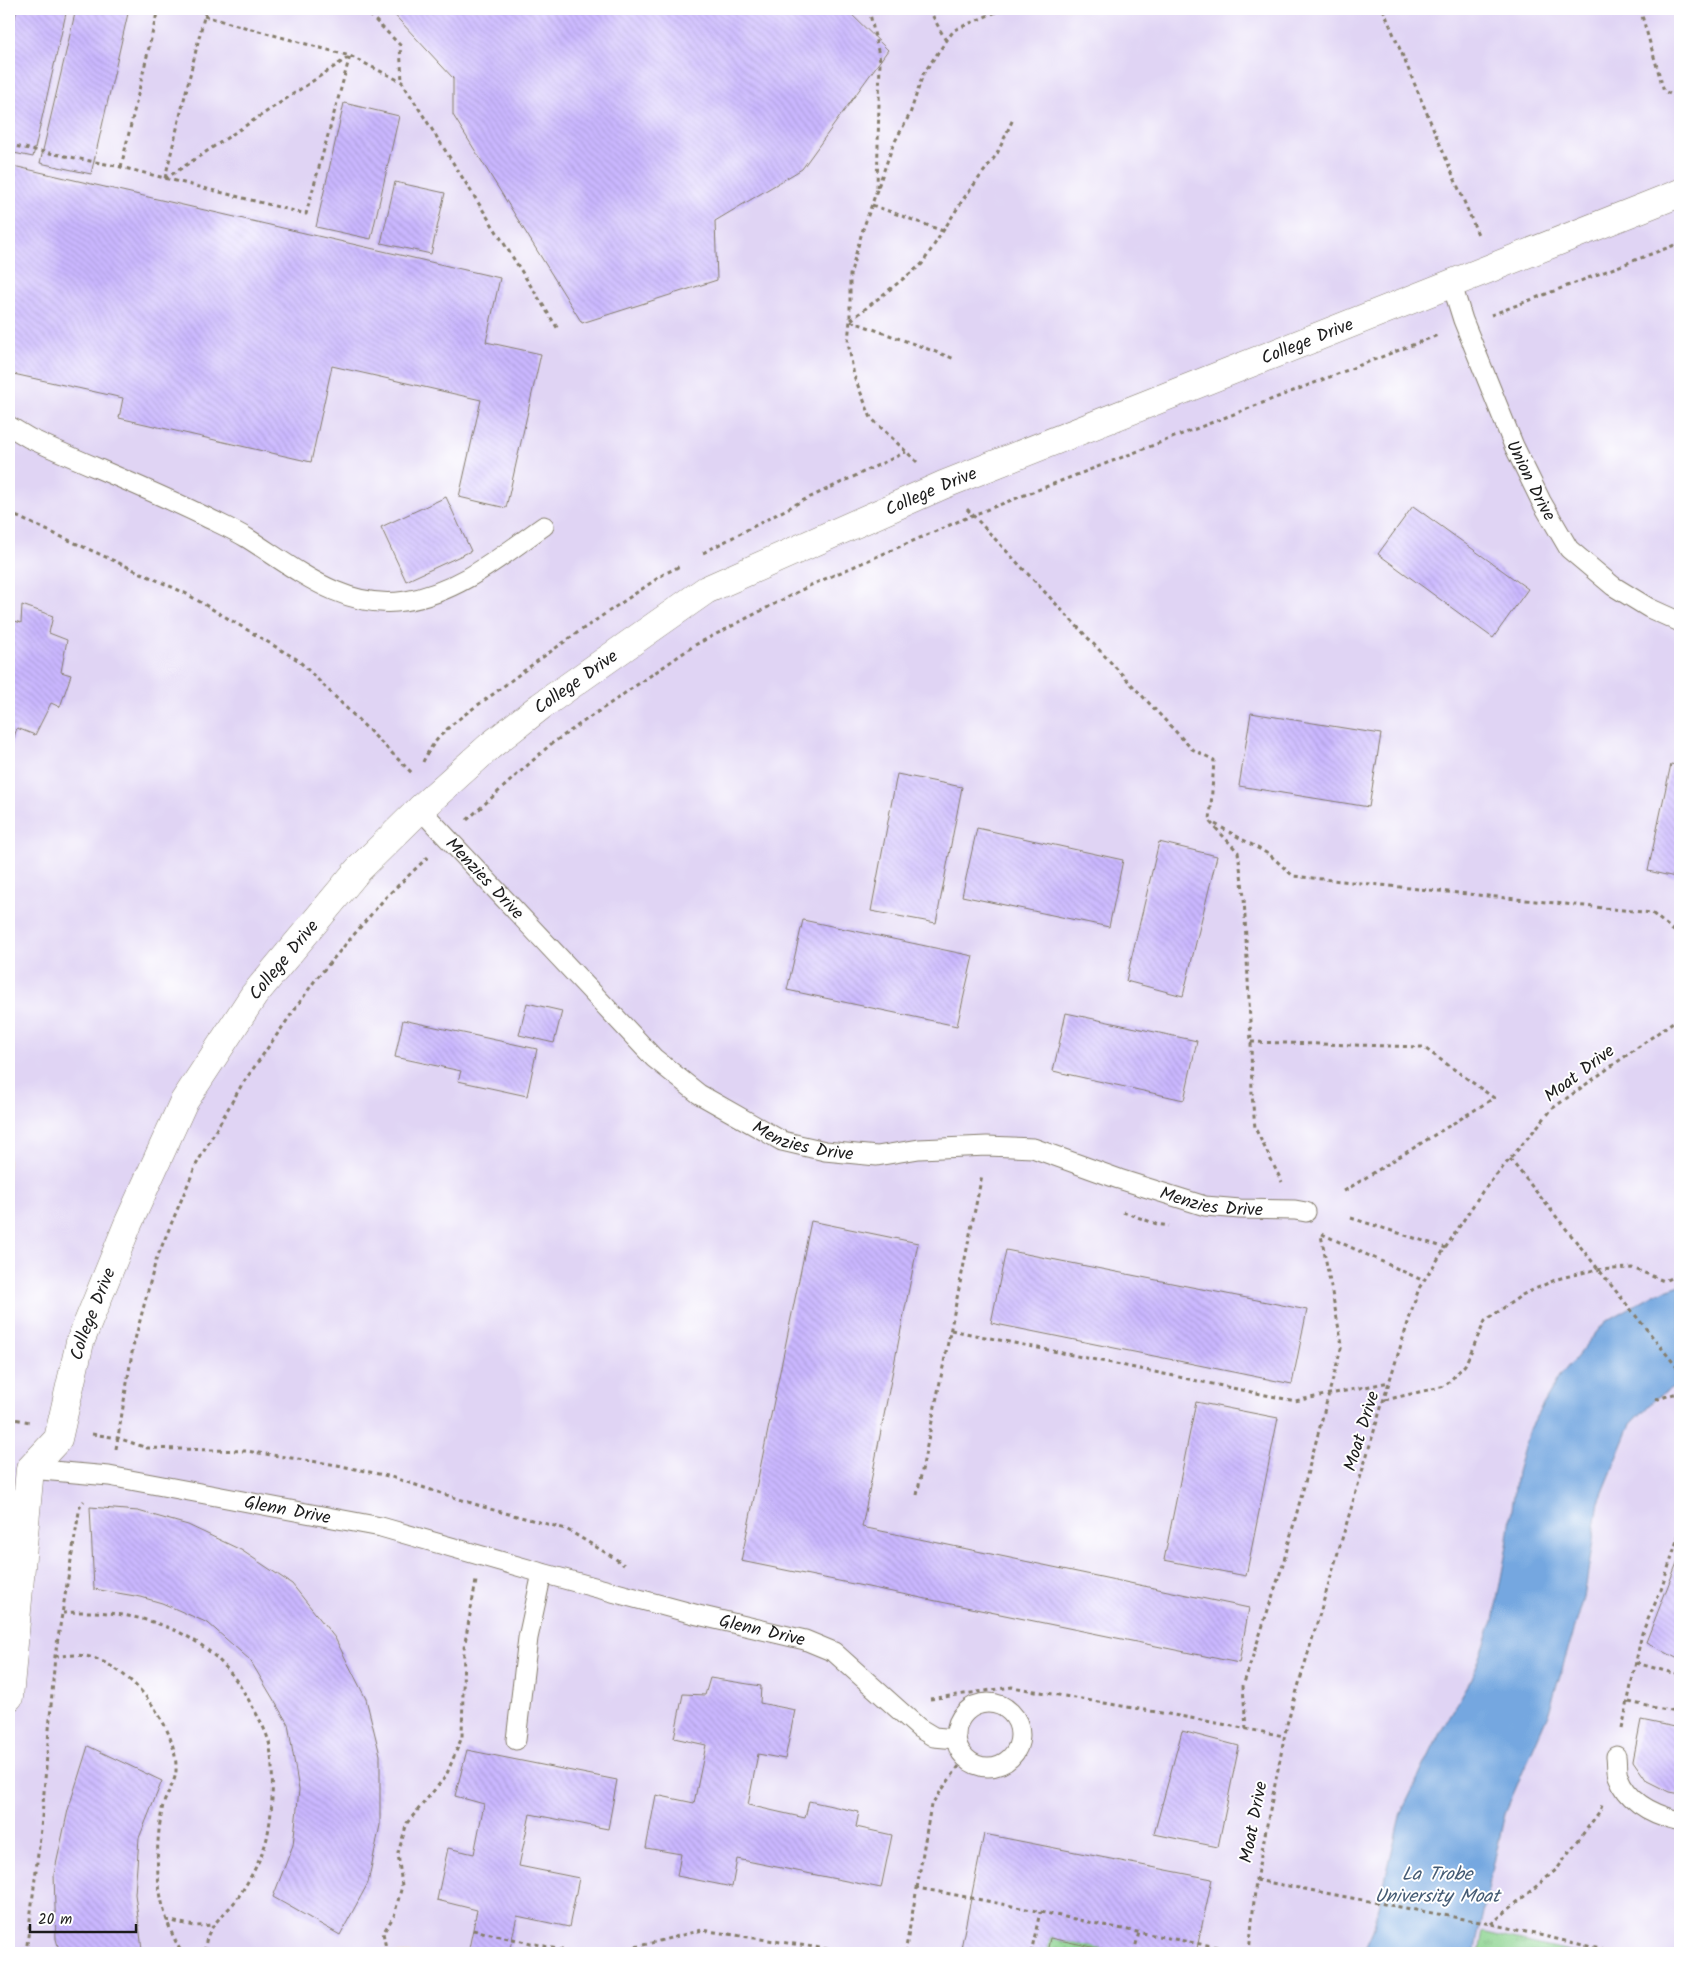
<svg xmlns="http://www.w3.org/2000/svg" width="1689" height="1962" font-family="Kalam,sans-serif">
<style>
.built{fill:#e0d4f4}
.grass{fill:url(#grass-tufts);stroke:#547856}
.garden{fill:url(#garden-dots);stroke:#547856}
.water{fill:#74a7e0;stroke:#48627e}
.building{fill:url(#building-back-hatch)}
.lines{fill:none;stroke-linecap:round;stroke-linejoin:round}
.service-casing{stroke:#857d6c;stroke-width:21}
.minor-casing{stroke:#857d6c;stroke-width:29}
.path{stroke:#857d6c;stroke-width:3;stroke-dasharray:4 4;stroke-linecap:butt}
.service{stroke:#fff;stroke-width:19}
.minor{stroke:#fff;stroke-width:28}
.path-bridge{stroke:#857d6c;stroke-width:3;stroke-dasharray:4 4;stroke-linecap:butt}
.labels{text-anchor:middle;stroke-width:4;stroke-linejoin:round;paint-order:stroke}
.street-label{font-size:18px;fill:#1c1c1c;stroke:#fff}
.water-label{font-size:19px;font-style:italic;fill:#445b74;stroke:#fff}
</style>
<defs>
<pattern id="grass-tufts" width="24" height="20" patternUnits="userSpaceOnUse" patternTransform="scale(1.25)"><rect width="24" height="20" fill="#8bd38f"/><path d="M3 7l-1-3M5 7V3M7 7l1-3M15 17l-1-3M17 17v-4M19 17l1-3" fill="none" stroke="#77b57b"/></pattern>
<pattern id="garden-dots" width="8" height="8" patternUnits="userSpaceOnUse" patternTransform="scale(1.25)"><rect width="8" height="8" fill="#8bd38f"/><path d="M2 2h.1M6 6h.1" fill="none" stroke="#77b57b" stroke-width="1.8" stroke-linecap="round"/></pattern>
<pattern id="building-back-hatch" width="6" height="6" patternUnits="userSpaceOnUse" patternTransform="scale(1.25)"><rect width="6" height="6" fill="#cab7ff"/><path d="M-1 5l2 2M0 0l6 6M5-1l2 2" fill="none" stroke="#ad9dda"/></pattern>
</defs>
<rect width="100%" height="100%" fill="#fff"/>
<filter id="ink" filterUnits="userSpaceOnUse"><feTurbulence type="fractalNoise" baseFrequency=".02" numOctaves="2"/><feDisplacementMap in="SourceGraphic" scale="10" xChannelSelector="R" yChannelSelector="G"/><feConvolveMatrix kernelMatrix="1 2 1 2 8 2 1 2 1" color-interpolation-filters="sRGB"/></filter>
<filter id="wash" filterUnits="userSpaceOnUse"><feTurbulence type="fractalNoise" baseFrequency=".0096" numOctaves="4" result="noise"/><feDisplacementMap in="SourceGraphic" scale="20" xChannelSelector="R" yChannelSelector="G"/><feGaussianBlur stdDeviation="1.12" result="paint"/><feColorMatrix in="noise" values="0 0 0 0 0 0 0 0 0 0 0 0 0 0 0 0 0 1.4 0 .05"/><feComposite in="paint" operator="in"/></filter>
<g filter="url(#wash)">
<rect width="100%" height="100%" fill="#eedebd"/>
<path class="built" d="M9,9H1680V1953H9Z"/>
<path class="grass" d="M1483,1932L1573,1953H1479Z"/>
<path class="garden" d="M1050,1938L1120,1953H1047Z"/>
<path class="water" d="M1680,1285V1384L1656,1398L1631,1424L1599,1502L1584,1598L1548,1714L1505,1813L1474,1953H1363L1373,1931L1401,1813L1440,1733L1472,1678L1493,1621L1507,1546L1517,1472L1530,1427L1560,1376L1605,1322L1654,1294Z"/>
<g id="blocks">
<path class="building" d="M17,9H67L33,157L9,152V44Z
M76,9H129L91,174L40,163Z
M389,9H846L888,50L802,169L715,221L717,280L582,323L453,115V78Z
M344,103L399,116L371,239L316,227Z
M9,165L500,278L486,342L541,354L506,508L459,497L481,400L332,366L311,462L119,418L123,398L9,373Z
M395,182L445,193L431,254L381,243Z
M446,497L471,551L406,581L381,527Z
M1413,506L1528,589L1493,638L1378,554Z
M22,605L53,616L49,633L67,640L61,672L71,675L60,707L51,703L35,735L17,728L11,746H9V619L21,623Z
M1251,713L1381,734L1369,807L1239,786Z
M1671,764L1680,766V878L1648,871Z
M897,774L962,787L936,923L871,911Z
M977,828L1123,860L1109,927L962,896Z
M1159,842L1217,856L1183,996L1126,981Z
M803,920L973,956L957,1026L787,990Z
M527,1003L562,1011L554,1043L519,1035Z
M1066,1013L1197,1041L1184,1100L1053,1071Z
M403,1020L537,1049L527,1096L458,1081L461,1071L395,1057Z
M811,1221L918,1243L862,1527L1249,1608L1239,1663L741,1561Z
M1006,1250L1307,1310L1292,1384L991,1323Z
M1196,1402L1278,1418L1246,1576L1164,1560Z
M90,1507L138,1511L188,1525L241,1550L292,1584L335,1638L366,1699L380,1755V1825L368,1883L340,1935L273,1897L293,1845L299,1790L288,1724L250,1660L208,1623L162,1603L141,1597L94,1589Z
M1680,1555V1660L1646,1642Z
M710,1678L761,1686L760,1703L795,1710L785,1759L758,1754L748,1805L805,1818L809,1801L859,1812L856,1827L892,1835L881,1888L737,1859L732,1887L677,1876L681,1854L646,1848L656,1795L694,1803L706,1745L674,1738L683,1694L705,1695Z
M1641,1720L1680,1728V1794L1669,1792L1647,1781L1633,1761Z
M1182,1731L1239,1746L1218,1847L1154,1834Z
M88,1746L162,1781L139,1838L135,1894L142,1949L144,1953H60L56,1939L54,1874L68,1810Z
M467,1750L617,1780L608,1829L530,1814L519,1866L579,1878L569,1927L517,1916L509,1953H468L477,1910L437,1900L448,1848L474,1854L484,1804L455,1796Z
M984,1834L1212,1879L1196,1953H1120L1050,1938L1047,1953H960Z"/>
</g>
</g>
<g filter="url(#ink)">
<use href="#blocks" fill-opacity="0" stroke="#857d6c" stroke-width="1"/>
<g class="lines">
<g class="service-casing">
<g id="service">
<path id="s1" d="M1452,285L1463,320L1514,446L1541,501L1569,549L1613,586L1649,608L1680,622"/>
<path d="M9,426L29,438C88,465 149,489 206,517C220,524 234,530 247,538C295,568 344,611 405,601C458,593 501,556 544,526"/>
<path id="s2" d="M420,809L654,1058L699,1094L782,1141L825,1151L877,1156L919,1149L987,1146L1033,1148L1119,1179L1205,1206L1240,1209L1295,1210L1306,1212"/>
<path id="s3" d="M30,1469L109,1476L381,1527L542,1573L698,1615L805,1640L834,1652L919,1728L934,1737L956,1739"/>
<circle cx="988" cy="1735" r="32"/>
<path d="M516,1740L528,1638L542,1573"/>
<path d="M1616,1756C1617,1762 1616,1770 1618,1776C1628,1803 1654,1815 1680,1821"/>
</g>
</g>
<g class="minor-casing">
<g id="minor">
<path id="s4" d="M9,1697L30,1469L58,1439L80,1342L128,1224L183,1103L254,995L358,870L420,809L490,746L541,706L706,590L943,485L1680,193"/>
</g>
</g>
<path class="path" d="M364,9L400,45L402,82
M869,9L880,60L877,188
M929,9L946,41
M1383,9L1479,237
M1640,9L1664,91L1680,99
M204,16L350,56L402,82L558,329
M9,145L121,167L306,214L350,56
M121,167L158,9
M165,178L206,9
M165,179L349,57
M872,205L943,231
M1491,315L1680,243
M851,320L922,264L964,198L997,154L1013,119
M851,321L955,359
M917,462L871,418L854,376L848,342L850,320V275L862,232L893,145L910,114L923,74L954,30L1003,9
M967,509L1192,749L1214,760L1210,822L1238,852L1244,897L1251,1042L1252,1094L1255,1128L1282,1182
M9,513L185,593L298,660L413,774
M703,553L802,501L906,452
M423,762C437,730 469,712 496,692C550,650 608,612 664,574L682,565
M467,820L551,744L695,645L811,585L973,515L1438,335
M1215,824L1270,855L1293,876L1652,913L1680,936
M1251,1042L1423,1047L1494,1098L1341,1193
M1123,1212L1157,1224L1169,1226
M1351,1218L1446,1248
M1322,1234L1424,1281
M951,1330L1295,1401L1390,1382
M1656,1398L1658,1399L1680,1392
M1385,1400L1445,1386L1465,1365L1485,1321L1522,1295L1557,1279L1594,1270L1632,1268L1664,1281L1680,1274
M9,1418L30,1422
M92,1434L118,1438L147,1448L246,1451L337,1465L388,1476L490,1509L566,1529L613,1557L624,1565
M116,1449L133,1347L156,1260L196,1165L241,1086L316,979L386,897L428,857
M917,1495L982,1175
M63,1613C112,1608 172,1620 210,1652C228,1667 241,1686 252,1706C259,1718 268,1734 270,1747C274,1776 273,1810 267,1838C263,1856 249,1881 239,1896C230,1910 215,1919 208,1935C206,1940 205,1947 204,1953
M55,1656C65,1656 77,1654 86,1656C130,1665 178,1725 176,1771C175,1784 164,1797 162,1810C153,1859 156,1910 182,1953
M1636,1663L1680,1675
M930,1699L1012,1687L1185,1717L1284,1736
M1629,1702L1680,1713
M1246,1729L1243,1686L1283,1564L1342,1345L1321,1235
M1622,1729L1642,1633L1661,1590L1680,1531
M1256,1880L1491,1924L1618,1953
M917,1888L931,1805L959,1766
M166,1920L195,1926L214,1925
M1491,1924L1557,1869L1600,1811L1602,1805
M473,1930L575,1953
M26,1953L41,1829L55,1656L80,1506L84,1501
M387,1953L383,1933L394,1916L402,1886L398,1853L407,1823L446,1776L462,1737L464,1648L476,1581
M612,1953L702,1930L853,1953
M905,1953L917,1888C1028,1907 1137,1935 1249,1952
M1031,1953L1040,1912
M1134,1953L1139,1932
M1249,1953L1256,1880L1287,1724L1380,1411L1419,1288L1482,1192L1553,1108L1680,1017"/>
<use href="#service" class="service"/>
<use href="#minor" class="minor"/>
<path class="path-bridge" d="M1510,1159L1680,1371"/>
</g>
</g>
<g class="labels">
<g class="street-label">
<text dy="6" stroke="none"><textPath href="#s4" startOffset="2020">College Drive</textPath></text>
<text dy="6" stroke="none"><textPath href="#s1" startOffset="211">Union Drive</textPath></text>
<text dy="6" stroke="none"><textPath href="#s4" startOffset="1615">College Drive</textPath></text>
<text dy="6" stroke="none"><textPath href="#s4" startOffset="1210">College Drive</textPath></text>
<text dy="6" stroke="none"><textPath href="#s2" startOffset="95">Menzies Drive</textPath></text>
<text dy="6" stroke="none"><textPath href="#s4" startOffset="805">College Drive</textPath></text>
<text transform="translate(1579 1073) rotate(-37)" y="6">Moat Drive</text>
<text dy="6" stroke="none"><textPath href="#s2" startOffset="515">Menzies Drive</textPath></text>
<text dy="6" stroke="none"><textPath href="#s2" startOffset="935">Menzies Drive</textPath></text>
<text dy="6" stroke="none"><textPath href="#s4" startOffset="400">College Drive</textPath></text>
<text transform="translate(1361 1431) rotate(-73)" y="6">Moat Drive</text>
<text dy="6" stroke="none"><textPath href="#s3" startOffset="261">Glenn Drive</textPath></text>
<text dy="6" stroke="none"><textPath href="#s3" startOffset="751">Glenn Drive</textPath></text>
<text transform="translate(1253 1822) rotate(-79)" y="6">Moat Drive</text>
</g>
<g class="water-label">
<text x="1437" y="1880">La Trobe<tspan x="1437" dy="22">University Moat</tspan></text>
</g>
</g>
<rect width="1689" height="1962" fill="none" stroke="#fff" stroke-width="30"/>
<path d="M30 1924v8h106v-8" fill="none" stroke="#1c1c1c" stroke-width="2.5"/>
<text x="38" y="1924" font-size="15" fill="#1c1c1c" stroke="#ffffff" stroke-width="4" paint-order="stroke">20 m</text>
</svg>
